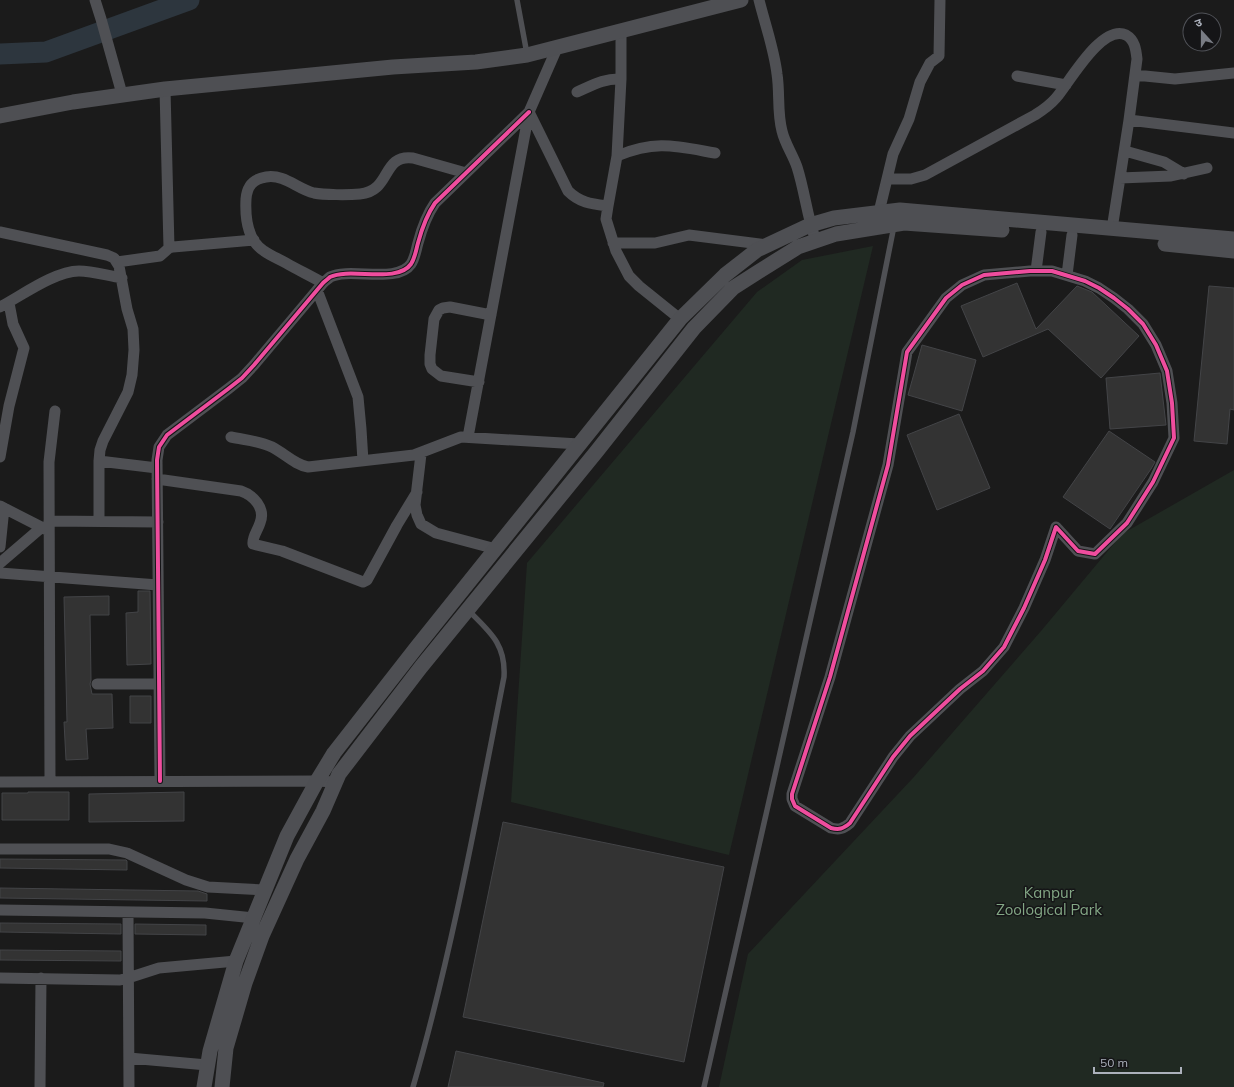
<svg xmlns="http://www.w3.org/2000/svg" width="1234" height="1087" font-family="Mulish,'Noto Sans Devanagari',sans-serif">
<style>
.green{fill:#202922}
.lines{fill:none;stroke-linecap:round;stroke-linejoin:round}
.river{stroke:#2d363e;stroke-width:21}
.building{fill:#333;stroke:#434447}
.lane{stroke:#4f5054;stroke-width:5.5}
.street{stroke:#4f5054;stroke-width:11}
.secondary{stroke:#4e4f53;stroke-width:15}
.cycleway-casing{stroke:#151517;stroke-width:6}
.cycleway{stroke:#ef4d9e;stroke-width:4}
.labels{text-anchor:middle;stroke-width:3;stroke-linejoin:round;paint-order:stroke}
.park-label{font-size:15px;fill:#83a785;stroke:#151517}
</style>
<rect width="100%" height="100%" fill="#1b1b1b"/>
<path class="green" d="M873,246L729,855L511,802L527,563L757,292L802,260Z
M1234,470V1087H719L748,954L913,778L1041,631L1122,534Z"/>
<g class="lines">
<path class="river" d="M0,54L46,52L189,0"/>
</g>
<path class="building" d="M1017,283L1036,329L1077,286L1092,292L1139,336L1101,378L1048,329L983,357L961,306Z
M1209,286L1234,288V410L1230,409L1227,444L1194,441Z
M922,345L976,360L962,411L908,395Z
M1160,373L1166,425L1110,429L1106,378Z
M959,414L990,488L937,510L907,435Z
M1109,431L1155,462L1151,469L1110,529L1063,497Z
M138,591H150L151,664L127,665L126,613L138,612Z
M109,596V615H90L91,680L90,684L92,694H112L113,728L86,729L88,759L66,760L64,722H67L64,597Z
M130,696H151V723H130Z
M28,792H69V820H2V793H28Z
M184,792V821L89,822V794Z
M503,822L724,867L684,1062L463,1017Z
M0,859L126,860L127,861V870L0,868Z
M0,888L198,891L207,894V901L0,898Z
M0,923L121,924V934L0,932Z
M135,924L206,925V935L135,934Z
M0,950L121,951V961L0,960Z
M456,1051L604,1083L603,1087H448Z"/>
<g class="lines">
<path class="lane" d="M517,0L527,54
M413,1087C452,953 477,814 504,677C506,644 490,632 468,610
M704,1087L853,432L894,226"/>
<path class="street" d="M95,0L101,19L122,94
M759,0C765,24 774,49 777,74C780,93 777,113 782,131C785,144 793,155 797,167C805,192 807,217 816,241
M621,31V79L617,156L608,206L606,219L616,251L629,276L639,286L680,319
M1135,75L1175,79L1234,73
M1017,76L1066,85
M165,89L169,248
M577,92C591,86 604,78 621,79
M529,112L568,191C580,203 592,204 608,206
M1129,120L1234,133
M1125,151L1164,162L1184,174
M617,156C656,140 675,146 715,153
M1120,178L1171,176L1207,168
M887,179H911L925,175L1035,115C1043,110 1050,105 1056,98C1069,83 1102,23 1126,35C1135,40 1136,50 1137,59L1129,120L1112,229
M879,212L893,154L909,119L920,82L930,63L939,56L940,0
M0,232L107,255L114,258L119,266L127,309L133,329L134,350L132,375L128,392L103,441L100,450L99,461V521
M613,243H655L689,235L768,245
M117,262L160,256L169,248L173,247L254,240
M1030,271H1052L1085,281L1099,288L1114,298L1128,309L1143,324L1156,345L1167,371L1172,403L1174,438L1153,482L1127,523L1095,554L1078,551L1056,527L1045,560L1024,608L1004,647L983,671L960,689L910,736L893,757L850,823C843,829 839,830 831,828L795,806L792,799V794L830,677L888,465L907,352L946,298L962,285L984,275Z
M1036,271L1041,232
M1067,275L1072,235
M323,283C311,276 298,270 286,263C279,259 271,256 264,251C247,240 245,218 246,199C247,186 253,179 266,177C285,174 297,189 314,193C324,195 349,195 360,194C392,191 381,154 413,158L466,173
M317,290L358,397L361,429L363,461
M0,307C21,296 55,271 79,271C93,271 108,276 122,278
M479,382L441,376L432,369L430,364V355L434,319L439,310L443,308L450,307L491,315
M231,437C245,440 260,441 272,447C284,453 295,465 308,467L414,455L461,437L579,444
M468,437L529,112L557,48
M421,454L415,505L417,515L421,524L436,533L496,549
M0,457L9,406L24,348L13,324L9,303
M99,461L157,468
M157,479L241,491C253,495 266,508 260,523C258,530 252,537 253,544L282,551L363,582L367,580L397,525L417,492
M0,506L47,530
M49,521L158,522
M0,547L4,508
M0,563L42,527
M0,573L158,585
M97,684H159
M160,781L157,460L159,447L167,435L228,389L242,378L254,365L323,283C325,281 328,279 330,277C350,267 397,284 411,264C415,258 416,250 418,243C422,228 426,216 435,203L529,112
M0,782L317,781L335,782
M50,782L49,462L55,411
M0,849H109L127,853L186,880L208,887L264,890
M0,910L205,913L254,918
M128,912L129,1087
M0,978L120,980L128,978L159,968L236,961
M129,1058L207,1065
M40,1087L41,978"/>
<path class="secondary" d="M0,116L73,102L165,89L393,67L476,62L527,55L741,0
M1165,244L1234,251
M204,1087L210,1051L236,961L287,836L317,781L334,753L416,648L680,319L725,275L757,250L810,225L834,218L900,210L1234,239
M222,1087L226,1048L245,983L262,936L297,859L323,811L339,774L421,667L597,451L694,328L733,288L758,272L798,247L836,234L904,223L1002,230"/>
<g class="cycleway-casing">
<path id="cycleway" d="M1030,271H1052L1085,281L1099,288L1114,298L1128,309L1143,324L1156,345L1167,371L1172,403L1174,438L1153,482L1127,523L1095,554L1078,551L1056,527L1045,560L1024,608L1004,647L983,671L960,689L910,736L893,757L850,823C843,829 839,830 831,828L795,806L792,799V794L830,677L888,465L907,352L946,298L962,285L984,275Z
M160,781L157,460L159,447L167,435L228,389L242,378L254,365L323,283C325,281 328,279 330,277C350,267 397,284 411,264C415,258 416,250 418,243C422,228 426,216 435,203L529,112"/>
</g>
<use href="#cycleway" class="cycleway"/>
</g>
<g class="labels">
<g class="park-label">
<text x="1049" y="898">Kanpur<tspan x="1049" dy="17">Zoological Park</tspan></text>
</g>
</g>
<g transform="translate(1202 32) rotate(339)"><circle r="19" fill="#151517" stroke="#515359"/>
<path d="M0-3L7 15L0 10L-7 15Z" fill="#797c84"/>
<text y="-6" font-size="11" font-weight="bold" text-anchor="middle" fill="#acb1bc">उ</text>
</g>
<path d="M1094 1067v6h87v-6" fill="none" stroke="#acb1bc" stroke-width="2"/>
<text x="1100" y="1067" font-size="12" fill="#acb1bc" stroke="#151517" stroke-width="3" paint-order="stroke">50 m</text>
</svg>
